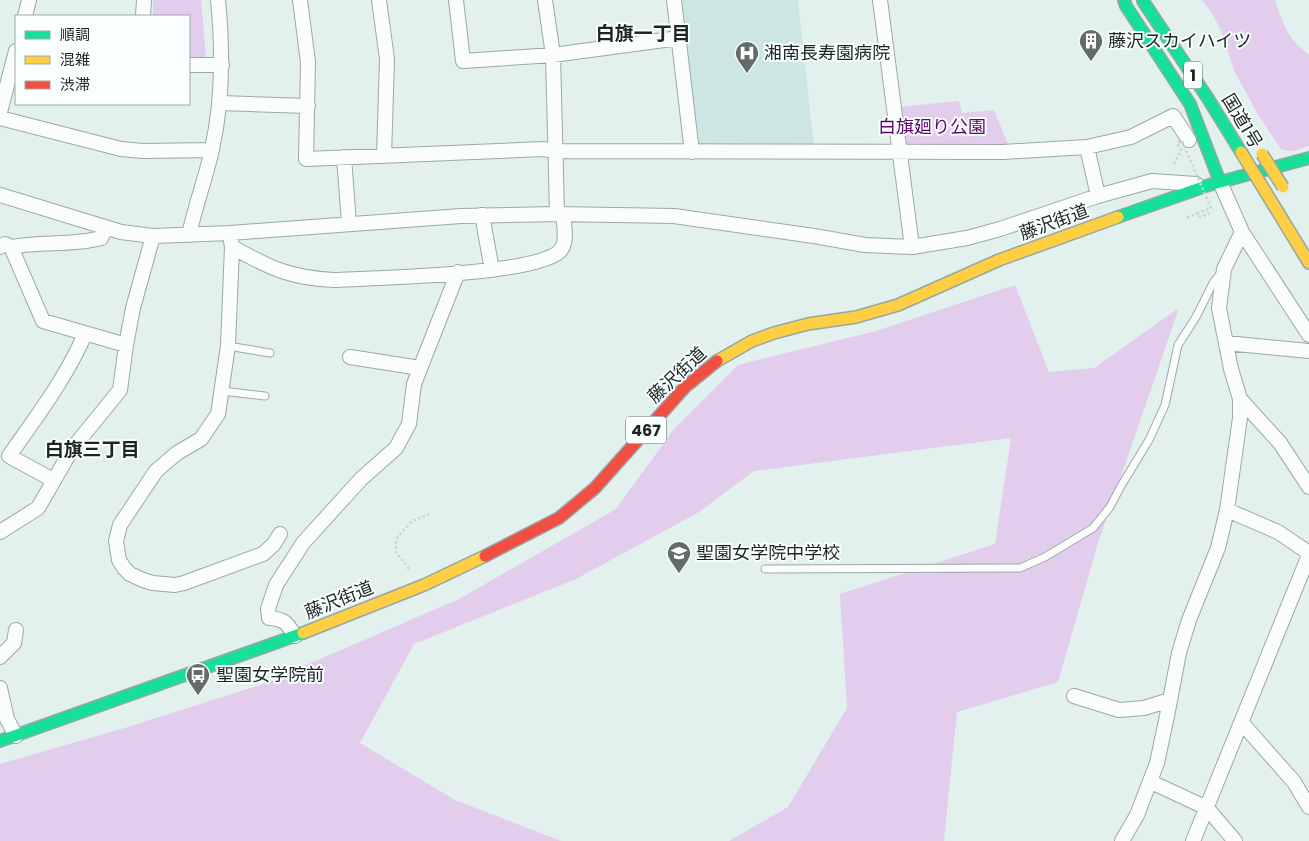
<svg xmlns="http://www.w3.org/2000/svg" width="1309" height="841" font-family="Poppins,'Noto Sans JP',sans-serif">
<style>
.built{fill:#cee6e3}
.green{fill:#e2cdec}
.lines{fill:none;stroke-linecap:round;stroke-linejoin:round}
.lane-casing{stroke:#9da8a6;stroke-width:9}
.street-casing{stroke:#9da8a6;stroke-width:16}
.fast-casing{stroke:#94a7a5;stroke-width:14}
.slow-casing{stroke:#94a7a5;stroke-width:14}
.jam-casing{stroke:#94a7a5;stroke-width:14}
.path{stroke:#ced3d2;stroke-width:2.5;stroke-dasharray:2.5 2.5;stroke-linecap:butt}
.lane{stroke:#fbfdfc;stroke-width:7}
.street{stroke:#fbfdfc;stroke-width:14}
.fast{stroke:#16e098;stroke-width:11}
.slow{stroke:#ffcf43;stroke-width:11}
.jam{stroke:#f24e42;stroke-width:11}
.slow-bridge-casing{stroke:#94a7a5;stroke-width:14;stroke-linecap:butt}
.path-bridge{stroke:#ced3d2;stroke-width:2.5;stroke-dasharray:2.5 2.5;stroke-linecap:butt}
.slow-bridge{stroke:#ffcf43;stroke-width:11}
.labels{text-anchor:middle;stroke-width:4;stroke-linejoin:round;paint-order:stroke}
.shield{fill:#f9fefe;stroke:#5e6665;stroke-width:1}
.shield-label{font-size:16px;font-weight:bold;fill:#1c2524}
.poi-label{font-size:18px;fill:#1c2524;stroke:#f9fefe;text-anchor:start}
.street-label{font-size:18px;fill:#1c2524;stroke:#f9fefe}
.park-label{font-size:18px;fill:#5c0669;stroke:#f9fefe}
.neighbourhood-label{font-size:19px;font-weight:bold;fill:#1c2524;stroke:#f9fefe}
</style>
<rect width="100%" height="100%" fill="#e2f0ee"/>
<path class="built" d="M680,0H798L814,147L696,148Z"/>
<path class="green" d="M153,0H201L206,57L189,58V16H153Z
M1202,0H1275C1283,25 1288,39 1309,55V146C1299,149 1289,155 1280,148L1257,113L1234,70L1221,31L1213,15Z
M959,101L962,113L994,110L1009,147L904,151L898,107Z
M1015,285L1049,372L1094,368L1179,308L1098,543L1058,682L957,712L944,841H729L788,807L847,708L840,594L995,544L1011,438L754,471L699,512L576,579L414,644L360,743L455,800L561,841H0V764L128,727L260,685L459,599L616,509L674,429L738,365L876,331Z"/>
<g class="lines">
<g class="lane-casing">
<path id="lane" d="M228,346L270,353
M222,391L265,396
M765,569L1020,568L1045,557L1093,528L1110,507L1121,486L1149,440L1165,405L1178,345L1196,317L1213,283L1221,273"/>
</g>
<g class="street-casing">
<path id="street" d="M300,0L308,62L306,159L543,149L555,151L1003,152L1087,147L1131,137L1173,116L1189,140
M379,0L387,59L384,156
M456,0L463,61L553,55L679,38
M545,0L553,55L557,214
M674,0L692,152
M880,0L912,247
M25,16L29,0
M143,16L144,0
M189,65H222
M221,103L308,106
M0,112L16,51
M0,118L121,149L143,151L212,150
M1087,147L1098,196
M344,157L349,224
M1220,182L1242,232L1309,335
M0,195L121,232L153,236L230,233L461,216L557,214L674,216L814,236L865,245L912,247L967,238L1000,229L1098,196L1152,181L1196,184
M482,215L492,270
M189,235C195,206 206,178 212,149C223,100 223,50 218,0
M231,241L232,247C270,268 290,278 334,280C374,278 536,275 560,251C568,243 564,224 563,214
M0,247L5,244L11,247C41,241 72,246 101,238L106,228
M11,247L43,321L126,345
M232,247L228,346L218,414L201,439L177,453L156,471L120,525L116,541L119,560L124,568L130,574L143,580L153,583L175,585L184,583L263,554L274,544L280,534
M1226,343L1309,351
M350,357L420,368
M1240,399L1280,443L1309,487
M53,480L9,456C37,416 66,378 85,334
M1227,510L1278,532L1309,553
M0,532L38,508L72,449L120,390L126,345L133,308L153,236
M295,636C287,623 285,619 269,618L268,609L276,585L303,543L361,479L396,448L409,424L414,384L458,272
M0,657L14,643L16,630
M0,688L7,719L16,736
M1074,696L1119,710L1144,708L1170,700
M1242,723L1294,782L1309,807
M1151,782L1207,808L1235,841
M1122,841L1137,815L1157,763L1167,716L1179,653L1189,620L1218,548L1227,510L1240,418V399L1231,369L1219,308L1224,269L1242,232
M1193,841L1309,555"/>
</g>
<g class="fast-casing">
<path id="fast" d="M1124,0L1126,6L1190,104L1220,182
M1143,1L1207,97L1241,152
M1118,217L1209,185L1309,158
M0,741L303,633"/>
</g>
<g class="slow-casing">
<path id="slow" d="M1265,191L1309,263
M717,361L752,341L774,333L808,324L856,317L898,305L999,260L1118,217
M303,633L424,585L485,556"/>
</g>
<g class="jam-casing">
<path id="jam" d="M485,556L559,518L595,488L685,387L717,361"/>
</g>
<path class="path" d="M1174,164L1181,151
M1187,218L1198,213L1200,217L1213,212
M409,569L396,552V539L412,521L432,513"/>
<use href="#lane" class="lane"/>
<use href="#street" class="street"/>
<use href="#fast" class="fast"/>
<use href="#slow" class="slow"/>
<use href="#jam" class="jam"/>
<g class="slow-bridge-casing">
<path id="slow-bridge" d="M1241,152L1265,191
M1262,154L1283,187"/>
</g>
<path class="path-bridge" d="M1181,151L1177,143L1182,141L1211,208L1198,213"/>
<use href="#slow-bridge" class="slow-bridge"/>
</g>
<defs>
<g id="building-pin" transform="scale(1.25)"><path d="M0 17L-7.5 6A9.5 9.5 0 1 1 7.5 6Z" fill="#616c6b" stroke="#f9fefe"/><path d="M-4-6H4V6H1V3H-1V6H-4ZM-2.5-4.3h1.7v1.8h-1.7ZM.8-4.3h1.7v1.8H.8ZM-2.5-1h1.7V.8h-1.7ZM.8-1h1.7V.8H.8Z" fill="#fff"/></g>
<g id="hospital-pin" transform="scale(1.25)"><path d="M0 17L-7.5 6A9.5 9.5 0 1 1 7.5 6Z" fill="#616c6b" stroke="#f9fefe"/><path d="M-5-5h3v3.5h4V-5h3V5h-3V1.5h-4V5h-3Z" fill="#fff"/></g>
<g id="school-pin" transform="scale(1.25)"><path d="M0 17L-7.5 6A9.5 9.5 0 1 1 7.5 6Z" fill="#616c6b" stroke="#f9fefe"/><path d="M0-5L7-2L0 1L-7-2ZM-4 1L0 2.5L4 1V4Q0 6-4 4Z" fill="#fff"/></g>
<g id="bus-pin" transform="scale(1.25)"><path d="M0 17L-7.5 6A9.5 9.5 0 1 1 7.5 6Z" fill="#616c6b" stroke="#f9fefe"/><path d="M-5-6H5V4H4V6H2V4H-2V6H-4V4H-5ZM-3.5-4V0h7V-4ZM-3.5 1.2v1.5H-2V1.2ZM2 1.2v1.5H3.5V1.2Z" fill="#fff"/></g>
</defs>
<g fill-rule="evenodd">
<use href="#building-pin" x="1091" y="41"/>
<use href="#hospital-pin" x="747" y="53"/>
<use href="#school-pin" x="679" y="553"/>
<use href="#bus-pin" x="198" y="675"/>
</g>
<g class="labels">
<g class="shield">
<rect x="1184" y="61.5" width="18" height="27" rx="4"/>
<rect x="626" y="416.5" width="40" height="27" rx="4"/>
</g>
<g class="shield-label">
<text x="1193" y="81">1</text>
<text x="646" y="436">467</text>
</g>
<g class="poi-label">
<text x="1108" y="47">藤沢スカイハイツ</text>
<text x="764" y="59">湘南長寿園病院</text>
<text x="696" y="559">聖園女学院中学校</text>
<text x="216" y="681">聖園女学院前</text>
</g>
<g class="street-label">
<text transform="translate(1242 121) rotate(59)" y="6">国道1号</text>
<text transform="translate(1054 222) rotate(-20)" y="6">藤沢街道</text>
<text transform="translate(677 375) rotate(-43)" y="6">藤沢街道</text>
<text transform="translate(339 600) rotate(-22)" y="6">藤沢街道</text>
</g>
<g class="park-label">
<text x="932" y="133">白旗廻り公園</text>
</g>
<g class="neighbourhood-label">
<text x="643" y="40">白旗一丁目</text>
<text x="92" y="456">白旗三丁目</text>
</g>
</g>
<rect x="15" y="15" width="175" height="90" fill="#f9fefe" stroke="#a1a7a7"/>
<rect x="25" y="31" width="25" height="8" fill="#16e098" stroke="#a1a7a7"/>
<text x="60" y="40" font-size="15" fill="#1c2524">順調</text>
<rect x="25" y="56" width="25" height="8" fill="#ffcf43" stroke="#a1a7a7"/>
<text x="60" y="65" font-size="15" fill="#1c2524">混雑</text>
<rect x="25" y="81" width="25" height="8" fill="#f24e42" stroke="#a1a7a7"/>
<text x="60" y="90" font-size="15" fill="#1c2524">渋滞</text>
</svg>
